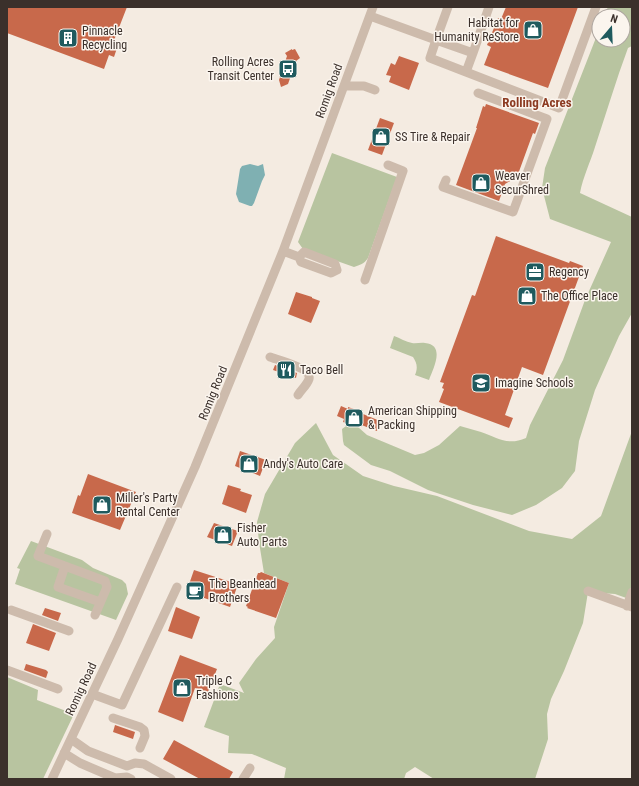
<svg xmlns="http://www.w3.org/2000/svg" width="639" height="786" viewBox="0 0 639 786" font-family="'Roboto Condensed',sans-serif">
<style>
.green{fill:#b8c4a0}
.water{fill:#7fb0b2}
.building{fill:#c8694b}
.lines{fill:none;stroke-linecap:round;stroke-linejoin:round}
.minor{stroke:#cdbbac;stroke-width:9}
.labels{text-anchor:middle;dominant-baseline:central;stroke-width:3;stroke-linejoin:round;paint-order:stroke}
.poi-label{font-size:12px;fill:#3b302b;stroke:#fbf5ee;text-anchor:start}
.street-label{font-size:12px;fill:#3b302b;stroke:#fbf5ee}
.neighbourhood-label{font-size:13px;font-weight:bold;fill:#8c3b22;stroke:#fbf5ee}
</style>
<rect width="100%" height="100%" fill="#f4ebe1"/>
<path class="green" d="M608,7H632V46L628,48C616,80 606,114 595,147C590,163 583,177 580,193L632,217V313L619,336L595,390L579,441L575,471L562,488L536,505L512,515L473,505L428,490L390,471L371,465L344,445L343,441L342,429L349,424L358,427L367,435L415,455L424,453L439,445L460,426C467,428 474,430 481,432C498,438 508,446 526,438L530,425L563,360L585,300L611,242L550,219L542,188L545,168L599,30V40H623V16H604Z
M332,153L397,177L368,258C364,264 360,265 354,267L303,249L298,242Z
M394,336C400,338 406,342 412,343C416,344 421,342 425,343C446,345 433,369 429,380L415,375C418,368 417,363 413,357L390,348Z
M316,423L333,455L363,476L394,486L437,496L529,531L572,539L601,516L632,431V600L615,594L588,592L583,623L564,671L551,699L547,714L548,739L535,779H434L415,767L406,773L404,779H284L286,768L252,754L228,753L229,736L204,727L220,684L244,693L239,683L256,659L275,638L274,627L289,583L264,573L259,542L257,522L265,494L295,443Z
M31,541L82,560L93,568L122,580L126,584L128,594L116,620L15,584L20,569L17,568Z
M7,677L38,690L37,700L74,714L43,779H7Z"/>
<path class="water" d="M250,164L258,166L263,164L265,175L262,181L254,203L252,206H250L239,202L236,194L240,169L242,166Z"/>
<path class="building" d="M7,7H127L113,43L118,45L114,57L109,55L104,69L7,33Z
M506,7H578L548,88L484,65L491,47L487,45L498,18L501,19Z
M292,49V50L295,49L300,58L296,61L288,84L281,87L279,80L287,56L285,53Z
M399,56L419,63L409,90L389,82L391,76L386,75L391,63L395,65Z
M486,104L539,123L535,134L533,133L517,177L505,184L499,201L456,185L477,128H476L483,106L485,107Z
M380,118L394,123L382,155L368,150Z
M496,236L569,263L570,261L583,266L543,375L522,367L505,415L513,418L509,428L439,402L444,389L442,388L444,383L440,382L472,295L475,296Z
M296,292L312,297V298L320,301L311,323L288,314Z
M275,365L297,373L296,378L273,370Z
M341,406L348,409V407L363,412V414L380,421L377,431L359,424L358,427L343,422L344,419L337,416Z
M240,451L266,460L260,476L235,466Z
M88,474L136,492L120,530L72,513L78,495L80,496Z
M228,485L241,489L240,491L252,495L246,513L222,504Z
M214,523L238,531L232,546L207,537Z
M194,570L231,582L230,585L237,587L230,607L187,592L188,590H187Z
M261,572L289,583L276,618L247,608L248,607L246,606L258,573H260Z
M176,607L200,617L192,639L168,631Z
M45,608L61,613L58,621L42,615Z
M33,624L56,633L49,651L26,643Z
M180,655L217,669L208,692L195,688L183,722L158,712Z
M26,664L46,670L48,672L46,678L24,670Z
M115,725L135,732L133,739L113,732Z
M174,740L233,772L229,779H200L163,759Z"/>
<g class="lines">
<path class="minor" d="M448,7L436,40L473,53L489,7
M370,16L436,40L430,58L466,72L473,53
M466,72L559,108L596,7
M344,86H364L375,90
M446,180L443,187L513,212L547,119L478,93
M283,251L299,257L301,262L331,273L337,270L335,264L304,252L299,257
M365,280L403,171L388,165
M270,357C278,360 312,368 309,379C307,385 301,390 298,395
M47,534L38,556L105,581L107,587L95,615
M65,566L58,587L100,602
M588,591L632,607
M627,606L632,592
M11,610L69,631
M7,670L58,689
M92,694L122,705L177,587
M113,718L140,727L144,730L145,736L140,748
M71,739L88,751L127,766L135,763L144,764L171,779
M64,753L80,763L115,778L127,777L131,779
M52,779L118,639L195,467L283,251L373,7
M243,779L250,768"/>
</g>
<defs>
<g id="shop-square" transform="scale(1)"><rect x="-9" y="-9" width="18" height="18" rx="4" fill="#1f5a5e" stroke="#fbf5ee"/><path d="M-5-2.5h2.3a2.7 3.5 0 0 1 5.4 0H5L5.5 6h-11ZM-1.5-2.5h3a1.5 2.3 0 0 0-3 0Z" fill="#fff"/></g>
<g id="building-square" transform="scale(1)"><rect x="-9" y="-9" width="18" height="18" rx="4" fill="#1f5a5e" stroke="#fbf5ee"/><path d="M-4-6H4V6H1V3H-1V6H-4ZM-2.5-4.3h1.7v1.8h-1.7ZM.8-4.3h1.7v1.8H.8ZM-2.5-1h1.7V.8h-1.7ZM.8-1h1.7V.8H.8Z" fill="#fff"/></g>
<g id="bus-square" transform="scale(1)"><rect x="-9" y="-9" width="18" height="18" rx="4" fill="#1f5a5e" stroke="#fbf5ee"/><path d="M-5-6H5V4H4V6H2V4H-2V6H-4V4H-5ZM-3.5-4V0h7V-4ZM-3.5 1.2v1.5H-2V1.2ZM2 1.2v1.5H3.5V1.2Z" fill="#fff"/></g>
<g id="office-square" transform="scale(1)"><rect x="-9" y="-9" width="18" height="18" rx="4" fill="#1f5a5e" stroke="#fbf5ee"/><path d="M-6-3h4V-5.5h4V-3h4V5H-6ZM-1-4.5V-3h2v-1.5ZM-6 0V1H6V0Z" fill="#fff"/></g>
<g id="restaurant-square" transform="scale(1)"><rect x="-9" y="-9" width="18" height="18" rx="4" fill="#1f5a5e" stroke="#fbf5ee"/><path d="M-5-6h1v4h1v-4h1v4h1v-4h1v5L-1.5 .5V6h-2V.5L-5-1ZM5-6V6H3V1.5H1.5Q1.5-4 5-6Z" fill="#fff"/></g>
<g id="school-square" transform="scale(1)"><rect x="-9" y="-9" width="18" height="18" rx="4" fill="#1f5a5e" stroke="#fbf5ee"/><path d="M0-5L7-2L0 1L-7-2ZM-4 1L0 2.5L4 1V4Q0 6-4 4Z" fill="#fff"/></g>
<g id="cafe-square" transform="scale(1)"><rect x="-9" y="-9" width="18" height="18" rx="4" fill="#1f5a5e" stroke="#fbf5ee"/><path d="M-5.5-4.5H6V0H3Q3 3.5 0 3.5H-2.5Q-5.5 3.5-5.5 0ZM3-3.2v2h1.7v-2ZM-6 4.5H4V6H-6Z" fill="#fff"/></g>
</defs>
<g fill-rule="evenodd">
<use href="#shop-square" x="533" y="30"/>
<use href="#building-square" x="68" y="38"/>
<use href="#bus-square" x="288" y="69"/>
<use href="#shop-square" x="381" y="137"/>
<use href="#shop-square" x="481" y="183"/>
<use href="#office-square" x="535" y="272"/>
<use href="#shop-square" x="527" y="296"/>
<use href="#restaurant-square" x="286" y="370"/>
<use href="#school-square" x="481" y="383"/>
<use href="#shop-square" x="354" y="418"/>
<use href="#shop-square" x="249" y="464"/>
<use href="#shop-square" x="102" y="505"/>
<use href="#shop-square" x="223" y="535"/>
<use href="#cafe-square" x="195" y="591"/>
<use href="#shop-square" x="182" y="688"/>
</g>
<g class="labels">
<g class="poi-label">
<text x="519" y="23" text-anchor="end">Habitat for<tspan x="519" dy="14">Humanity ReStore</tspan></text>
<text x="82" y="31">Pinnacle<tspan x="82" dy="14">Recycling</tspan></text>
<text x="274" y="62" text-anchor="end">Rolling Acres<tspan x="274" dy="14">Transit Center</tspan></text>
<text x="395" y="137">SS Tire &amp; Repair</text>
<text x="495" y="176">Weaver<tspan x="495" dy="14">SecurShred</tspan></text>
<text x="549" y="272">Regency</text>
<text x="541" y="296">The Office Place</text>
<text x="300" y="370">Taco Bell</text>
<text x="495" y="383">Imagine Schools</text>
<text x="368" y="411">American Shipping<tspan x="368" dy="14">&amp; Packing</tspan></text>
<text x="263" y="464">Andy's Auto Care</text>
<text x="116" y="498">Miller's Party<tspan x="116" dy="14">Rental Center</tspan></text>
<text x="237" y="528">Fisher<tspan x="237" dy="14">Auto Parts</tspan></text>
<text x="209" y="584">The Beanhead<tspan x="209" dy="14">Brothers</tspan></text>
<text x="196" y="681">Triple C<tspan x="196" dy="14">Fashions</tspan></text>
</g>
<g class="street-label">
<text transform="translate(329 91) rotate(-70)">Romig Road</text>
<text transform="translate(213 393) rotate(-68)">Romig Road</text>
<text transform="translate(81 689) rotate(-65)">Romig Road</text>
</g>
<g class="neighbourhood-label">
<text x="537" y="102">Rolling Acres</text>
</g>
</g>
<rect width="639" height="786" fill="none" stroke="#3b302b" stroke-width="16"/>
<g transform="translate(611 28) rotate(19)"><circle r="19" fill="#fbf5ee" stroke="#aea6a0"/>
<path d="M0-3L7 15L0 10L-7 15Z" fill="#1f5a5e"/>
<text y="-6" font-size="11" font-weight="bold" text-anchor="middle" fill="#3b302b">N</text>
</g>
</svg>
